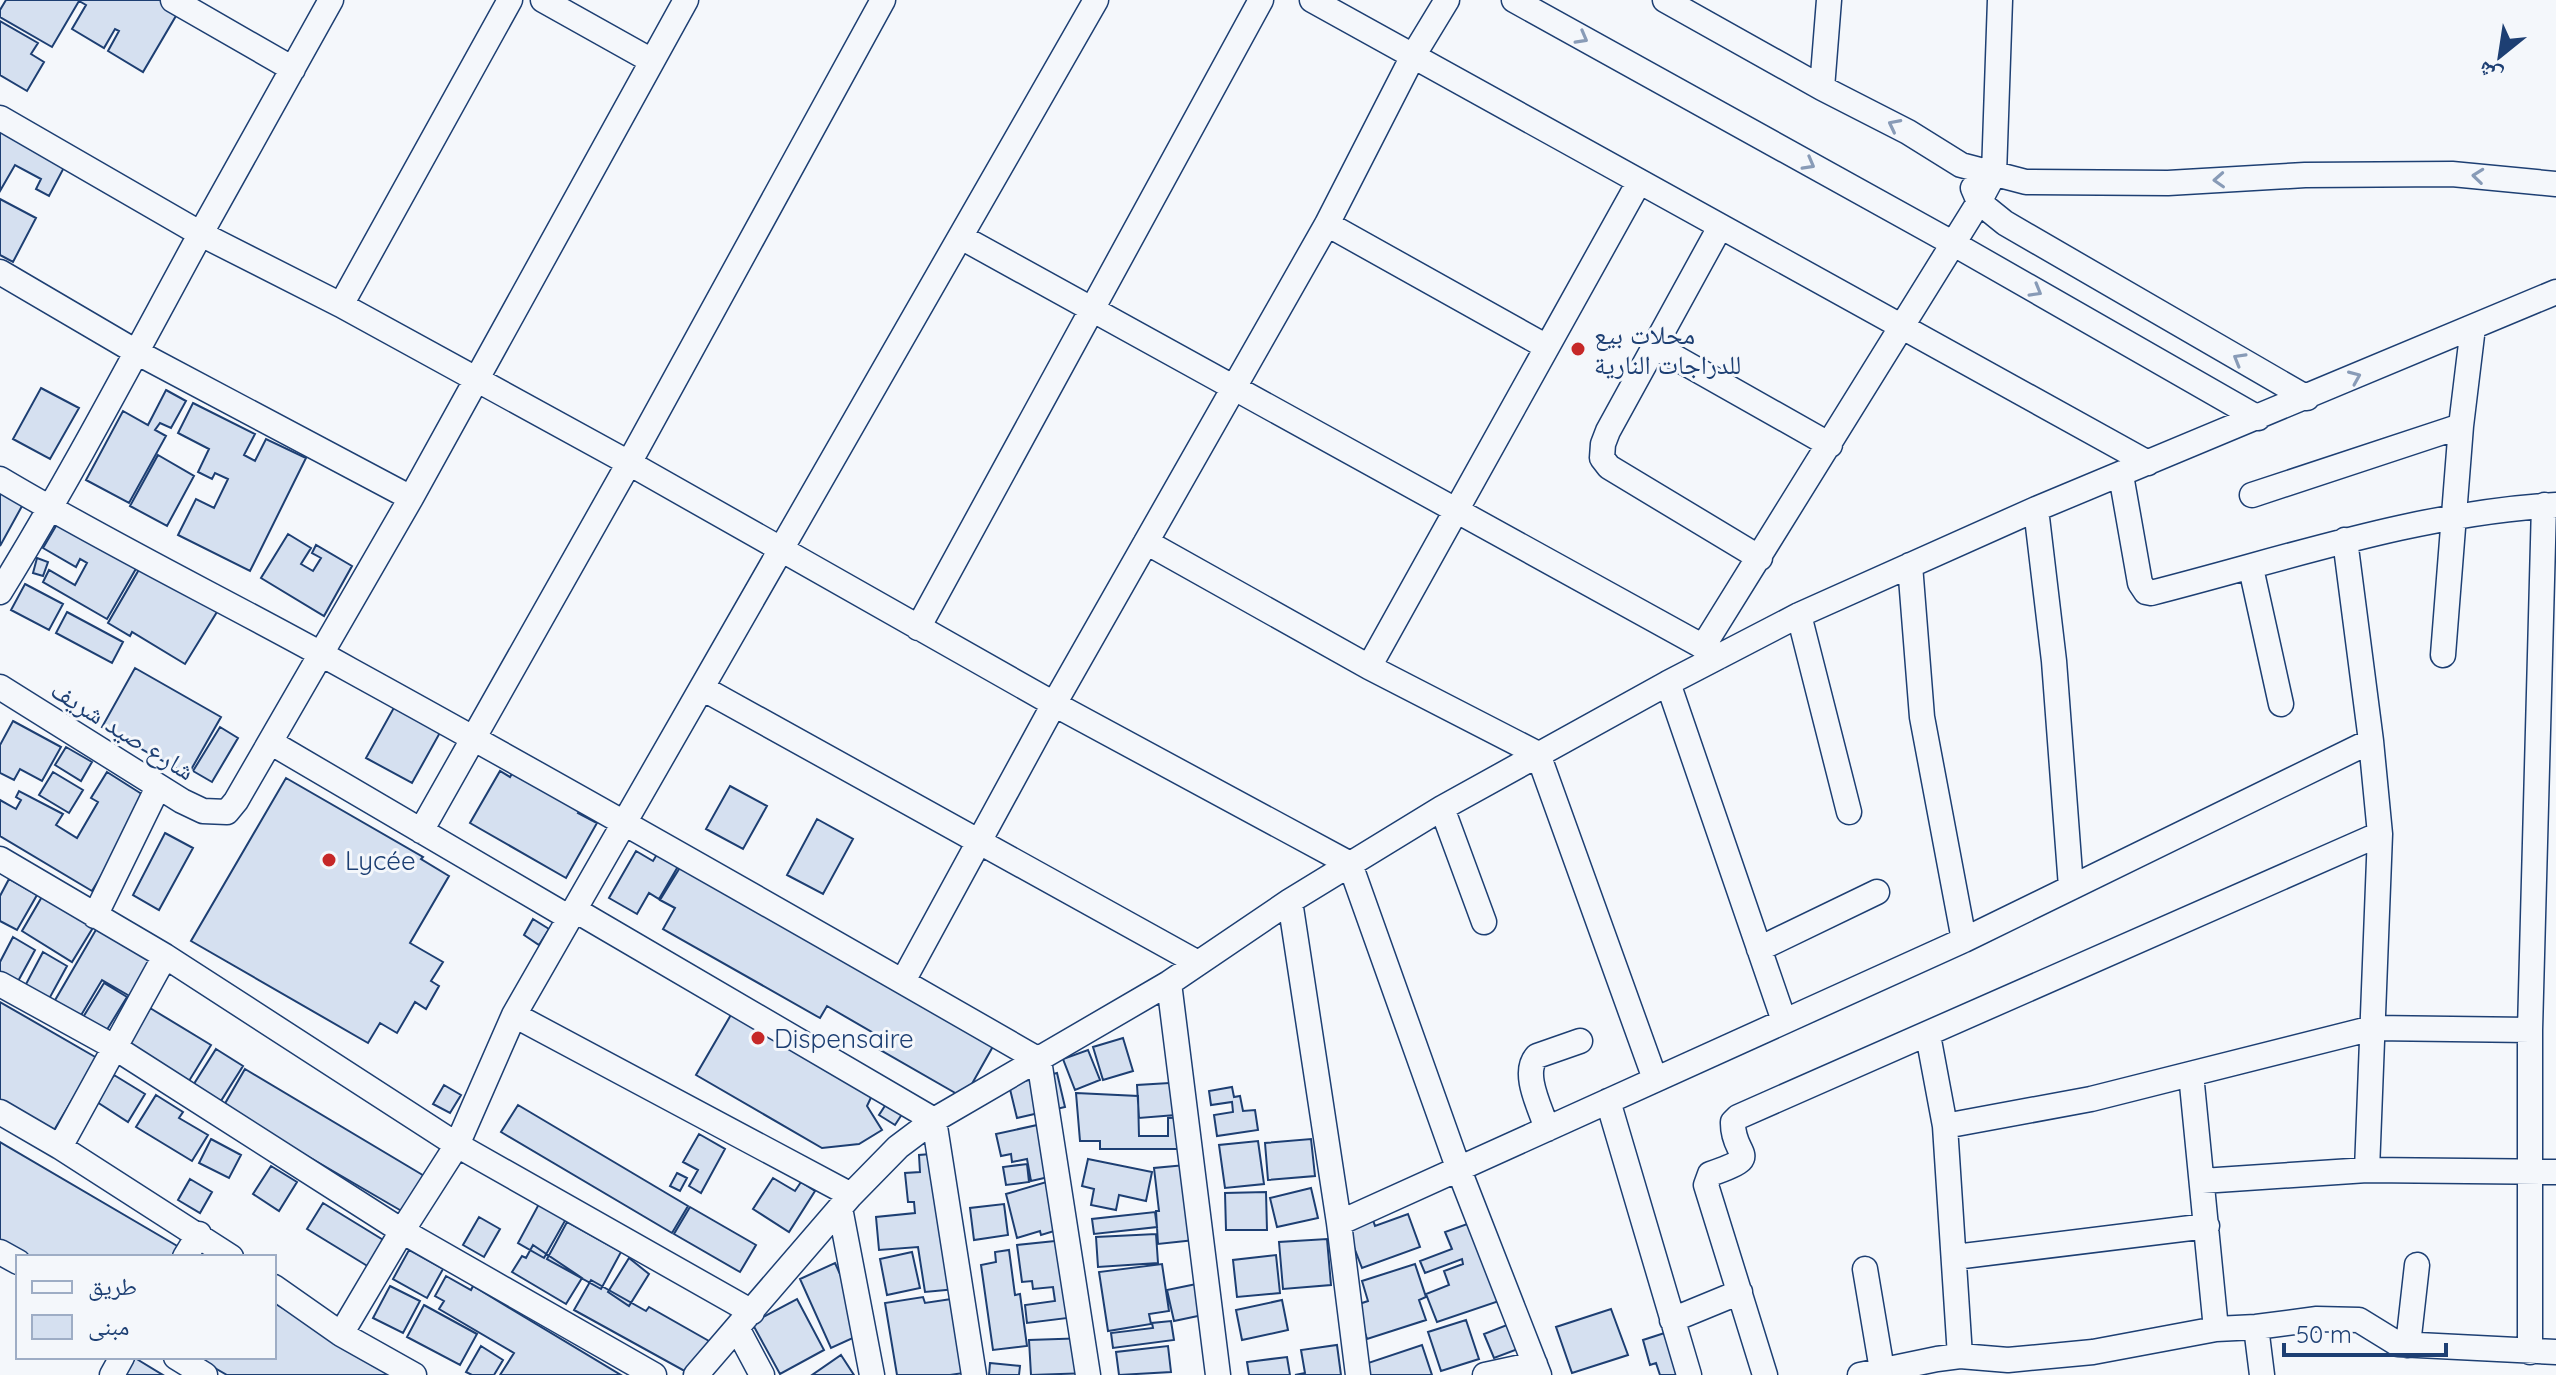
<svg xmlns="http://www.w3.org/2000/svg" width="2556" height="1375" viewBox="0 0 2556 1375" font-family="Quicksand,'Noto Naskh Arabic',sans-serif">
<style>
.building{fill:#d5e0f0;stroke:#1d3f73;stroke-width:2}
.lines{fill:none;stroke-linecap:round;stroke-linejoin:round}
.minor-casing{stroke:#1d3f73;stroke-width:27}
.minor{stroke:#f4f7fb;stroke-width:24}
.oneway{stroke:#889bb7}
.poi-dot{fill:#c62828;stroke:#f4f7fb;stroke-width:3}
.labels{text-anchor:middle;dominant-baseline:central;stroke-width:6;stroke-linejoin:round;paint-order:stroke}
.poi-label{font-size:26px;fill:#1d3f73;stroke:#f4f7fb;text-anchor:start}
.street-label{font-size:26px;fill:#1d3f73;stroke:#f4f7fb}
</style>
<rect width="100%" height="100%" fill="#f4f7fb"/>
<path class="building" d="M6,0H164L180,9L143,72L108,51L119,31L115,29L104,48L72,29L86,5L79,1L52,47L0,17V10Z
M0,21L38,43L31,54L44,62L27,91L0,75Z
M0,120L69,158L49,196L36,189L41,179L15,165L0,191Z
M0,199L36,218L13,262L0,255Z
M41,388L79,408L50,459L13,439Z
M166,390L186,401L171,428L160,423L155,430L166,436L129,503L86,480L123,411L148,425Z
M193,403L255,434L244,455L255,461L266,439L306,458L250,571L178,535L196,499L214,508L228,479L215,473L212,479L198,472L209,449L178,433Z
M158,455L194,476L167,526L130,506Z
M0,482L27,497L0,546Z
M63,514L141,560L107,619L43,582L49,570L75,585L87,563L80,559L76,567L43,548Z
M288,534L311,548L301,564L313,571L321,558L312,553L316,545L352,566L324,616L261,578Z
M37,558L48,562L43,576L33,573Z
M144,561L220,607L185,664L132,632L130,636L108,623Z
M25,584L63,604L49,630L11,610Z
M67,612L123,642L112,663L56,633Z
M135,668L221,717L188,775L102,727Z
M396,704L442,729L412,783L366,758Z
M13,721L61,747L42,781L20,769L14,780L0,773V745Z
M220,727L238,738L212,782L193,771Z
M66,747L92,762L81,781L55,765Z
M517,765L584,803L578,813L597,823L566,878L470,823L500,771L510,777Z
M53,772L83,790L69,813L39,795Z
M107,772L148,798L92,891L0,836V800L16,809L21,800L16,797L19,791L63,814L56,825L77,838L98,802L91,798Z
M286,778L423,857L421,859L449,876L410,943L443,962L431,981L439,986L426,1009L415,1002L397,1033L380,1023L368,1043L191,941Z
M730,786L767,806L743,849L706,829Z
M817,819L853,839L823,894L787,875Z
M165,833L193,848L159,910L133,895Z
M636,851L653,861L659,851L680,863L659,899L649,893L637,914L609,898Z
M684,861L996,1041L964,1098L877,1048L882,1038L827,1006L820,1018L663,929L675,908L660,900Z
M9,879L37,895L17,930L0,921V896Z
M43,895L94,926L72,962L22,931Z
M533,919L549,929L539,945L524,935Z
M97,928L154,961L133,998L102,980L80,1017L54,1002Z
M13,937L35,950L17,983L0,973V962Z
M43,952L67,966L49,999L25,986Z
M104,983L127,997L105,1033L82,1019Z
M739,1001L876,1087L867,1106L882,1130L859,1144L822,1148L696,1075Z
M0,1002L97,1058L53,1132L0,1102Z
M150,1008L211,1045L189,1081L129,1045Z
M1123,1038L1133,1071L1103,1080L1093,1047Z
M216,1049L243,1066L219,1104L192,1087Z
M1088,1050L1100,1080L1075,1090L1063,1059Z
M245,1069L426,1177L405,1213L223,1107Z
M1057,1073L1065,1107L1017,1118L1009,1085Z
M114,1075L145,1094L128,1122L97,1102Z
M1186,1082L1188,1114L1139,1118L1137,1085Z
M444,1085L461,1095L450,1113L433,1104Z
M1232,1087L1234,1097L1240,1096L1243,1111L1255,1110L1258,1130L1217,1136L1214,1115L1233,1112L1232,1102L1211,1105L1209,1091Z
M1076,1093L1138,1096L1139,1136H1168V1118L1195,1117V1149H1100V1141H1080Z
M156,1095L183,1112L179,1118L208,1135L192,1161L136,1127Z
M890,1098L906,1108L895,1125L879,1115Z
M518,1105L688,1206L672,1233L501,1132Z
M1051,1122L1062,1174L1031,1181L1027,1159L1012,1162L1011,1154L1001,1156L996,1134Z
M699,1134L725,1149L701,1193L689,1186L698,1170L683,1162Z
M211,1139L241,1155L229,1178L199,1163Z
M1311,1139L1315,1176L1268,1180L1265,1143Z
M1258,1141L1264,1184L1225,1188L1219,1145Z
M0,1142L179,1247L173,1257H24L0,1243Z
M943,1153L956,1289L925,1292L918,1247L879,1250L876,1217L915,1213L914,1202H908L905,1173L920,1172L919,1155Z
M1088,1159L1152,1172L1146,1201L1119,1195L1116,1210L1091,1205L1094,1189L1082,1186Z
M1027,1164L1029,1182L1006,1185L1003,1167Z
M1196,1164L1204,1239L1158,1244L1156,1211H1159L1154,1168Z
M271,1166L297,1182L279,1211L253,1194Z
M677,1173L687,1178L680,1191L670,1186Z
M773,1178L795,1191L801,1182L815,1191L789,1232L753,1209Z
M1060,1178L1074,1225L1041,1235L1040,1231L1017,1238L1006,1194Z
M190,1179L212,1192L200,1213L178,1200Z
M1311,1188L1318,1218L1277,1227L1270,1198Z
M1266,1192L1267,1230H1226L1225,1193Z
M323,1203L385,1241L369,1267L307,1229Z
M539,1204L566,1219L544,1258L518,1243Z
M1004,1204L1008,1235L974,1240L970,1208Z
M690,1207L756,1245L740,1272L674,1234Z
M1155,1212L1157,1227L1094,1234L1092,1219Z
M1408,1214L1420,1247L1362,1268L1347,1229L1373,1220L1375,1226Z
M479,1217L500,1229L484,1257L463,1245Z
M1481,1219L1511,1297L1437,1322L1426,1294L1449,1285L1444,1271L1463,1264L1462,1259L1425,1273L1420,1261L1452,1249L1445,1232Z
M567,1222L621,1252L601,1289L547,1259Z
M1156,1234L1158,1263L1098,1267L1096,1237Z
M1074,1239L1084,1316L1027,1323L1025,1305L1055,1301L1053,1287L1033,1289L1032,1281L1022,1282L1017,1245Z
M1327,1239L1331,1285L1283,1289L1279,1242Z
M533,1245L582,1278L566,1304L512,1272L522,1256L526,1258Z
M409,1250L443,1269L427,1298L393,1279Z
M1009,1250L1015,1295L1020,1294L1027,1346L993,1350L981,1265L996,1262L995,1252Z
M912,1252L920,1288L887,1295L880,1259Z
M1276,1255L1280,1293L1237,1297L1233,1260Z
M629,1258L649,1274L629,1306L608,1292Z
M835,1263L866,1332L831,1348L800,1279Z
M1162,1264L1169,1311L1149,1314L1151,1324L1108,1331L1099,1272Z
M1415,1264L1426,1297L1419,1300L1426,1320L1367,1339L1356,1305L1368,1301L1362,1281Z
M446,1276L471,1290L473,1286L621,1375H500L514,1353L439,1309L444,1301L435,1296Z
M591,1280L646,1311L649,1307L709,1341L690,1374L574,1310Z
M1211,1281L1217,1312L1174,1321L1167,1290Z
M390,1286L420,1301L403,1333L373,1318Z
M923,1297L925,1303L965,1297L977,1371L950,1375H897L885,1303Z
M797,1299L824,1350L780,1374L752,1323Z
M1282,1300L1288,1330L1242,1340L1236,1310Z
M274,1303L348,1346L395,1375H227L196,1357H274Z
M424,1305L477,1334L460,1365L407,1337Z
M1611,1309L1628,1355L1572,1373L1556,1327Z
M1466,1320L1479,1359L1441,1371L1428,1332Z
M1171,1321L1174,1340L1113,1348L1111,1333L1153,1328L1152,1323Z
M1517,1321L1526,1346L1494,1358L1484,1334Z
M1683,1327L1699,1375H1660L1656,1363L1650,1365L1643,1340Z
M1088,1338L1090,1373L1031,1375L1029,1340Z
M1337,1345L1341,1375H1295L1305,1373L1301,1350Z
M1422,1345L1432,1375H1369L1365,1364Z
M481,1346L503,1360L494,1375H472L466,1372Z
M1168,1346L1171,1372L1119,1375L1116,1352Z
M841,1355L854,1375H812Z
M1287,1357L1290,1375H1249L1247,1362Z
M135,1358L163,1375H125Z
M990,1363L1020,1366L1019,1375H989Z"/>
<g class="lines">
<g class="minor-casing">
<path id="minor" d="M173,0L293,69
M543,0L652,61
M1312,0L2148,463
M1514,0L1954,244L2258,418
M1665,0L1822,88L1908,132L1961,165L2026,182L2168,183L2305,175L2452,174L2556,184
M1822,88L1829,0
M0,118L201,234L341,305L629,463L1054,704L1350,864L1459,1170L1539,1375
M1973,188L1979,202L2005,223L2307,398
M1327,224L1547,347
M1720,227L1608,431L1603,444L1602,458L1609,467L1760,558
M961,237L1720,656
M0,272L138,353L411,498
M341,305L510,0
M1655,346L1830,445
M2121,475L2140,583L2146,592L2151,593C2285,559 2417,513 2556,505
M0,479C114,547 234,605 350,670C581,797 810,928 1039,1060L1088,1375
M2252,495L2461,426
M2036,509L2054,661L2071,887
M2345,540L2371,741L2380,834L2367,1170
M1146,542L1369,667L1538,754L1655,1079
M1910,565L1922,717L1964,940
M2251,568L2281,704
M0,592C72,475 135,354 201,233C244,155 288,78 331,0
M1799,615L1849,812
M918,628L1261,0
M1704,645L1979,202L1994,174L2000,0
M2443,655L2461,426L2473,327
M1369,667L1639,182
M1668,683L1784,1021
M0,687L182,801L203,811L227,812L236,801L411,498L686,0
M702,688L1198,963
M270,742L570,918
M1442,808L1484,922
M421,831L629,463L883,0
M0,859L165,956L457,1145L752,1312
M1290,901L1339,1223L1358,1375
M575,910L934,1120L974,1375
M95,916L158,787
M1759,949L1877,892
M903,981L1054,704L1327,224L1413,56L1447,0
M1169,983L1218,1375
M0,984L114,1047L402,1231L654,1375
M514,1015L851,1195
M1928,1035L1945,1126L1960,1356
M2191,1074L2216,1329
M1608,1101L1689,1375
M0,1112L60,1147L231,1257
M1945,1126L2091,1099L2373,1028L2530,1030
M1547,1129C1541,1109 1521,1073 1537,1056L1580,1041
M60,1147L165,956
M2202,1181L2367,1170L2556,1172
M840,1208L872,1375
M1339,1223L1964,940L2371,741
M0,1252L18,1262
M185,1257L199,1234
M1955,1257L2207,1226
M1865,1269L1882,1370
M274,1287L341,1334L414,1375
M1672,1320L1740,1292
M2256,1327L2262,1375
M737,1328L762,1375
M341,1334L402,1231L457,1145L514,1015L1096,0
M2408,1345L2417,1265
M2530,1352V1030L2544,505
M176,1357L205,1375
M112,1375L122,1357
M696,1375L851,1195L898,1147L934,1120L1169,983L1290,901L1442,808L1668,683L1799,615L2036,509L2556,292
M1485,1375L1535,1364
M1765,1375L1706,1185L1710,1174C1766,1155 1732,1158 1733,1122L1738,1117L2380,834
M1860,1375L1937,1359L1960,1356L2008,1360L2093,1352L2216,1329L2256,1327L2317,1319L2359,1320L2398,1344L2556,1352"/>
</g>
<use href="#minor" class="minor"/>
</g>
<defs><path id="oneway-chevron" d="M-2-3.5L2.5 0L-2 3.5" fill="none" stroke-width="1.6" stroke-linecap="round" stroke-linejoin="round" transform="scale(2)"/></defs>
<g class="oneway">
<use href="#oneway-chevron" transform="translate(1582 38) rotate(29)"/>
<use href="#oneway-chevron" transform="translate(1894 125) rotate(-153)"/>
<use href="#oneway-chevron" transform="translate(1809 164) rotate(29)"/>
<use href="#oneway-chevron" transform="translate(2478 176) rotate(-174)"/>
<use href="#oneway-chevron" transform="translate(2219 180) rotate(177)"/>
<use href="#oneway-chevron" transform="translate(2036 291) rotate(30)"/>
<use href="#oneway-chevron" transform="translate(2239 359) rotate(-150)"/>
<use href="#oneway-chevron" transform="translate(2355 377) rotate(-23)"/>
</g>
<g class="poi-dot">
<circle cx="1578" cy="349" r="8"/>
<circle cx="329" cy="860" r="8"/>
<circle cx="758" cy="1038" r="8"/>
</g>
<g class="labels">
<g class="poi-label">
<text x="1594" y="334">محلات بيع<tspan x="1594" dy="30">للدراجات النارية</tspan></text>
<text x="345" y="860">Lycée</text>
<text x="774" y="1038">Dispensaire</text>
</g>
<g class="street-label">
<text transform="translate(123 730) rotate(32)">شارع صيد شريف</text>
</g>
</g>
<rect x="16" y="1255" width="260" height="104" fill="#f4f7fb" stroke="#9eadc5" stroke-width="2"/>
<rect x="32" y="1281" width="40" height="12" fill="#f4f7fb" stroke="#9eadc5" stroke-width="2"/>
<text x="88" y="1295" font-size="24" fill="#1d3f73">طريق</text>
<rect x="32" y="1315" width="40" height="24" fill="#d5e0f0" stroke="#9eadc5" stroke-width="2"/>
<text x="88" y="1335" font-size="24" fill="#1d3f73">مبنى</text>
<g transform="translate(2500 56) rotate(210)" stroke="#f4f7fb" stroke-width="6" paint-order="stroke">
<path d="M0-6L14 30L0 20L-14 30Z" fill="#1d3f73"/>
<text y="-12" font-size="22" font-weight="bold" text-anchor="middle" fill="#1d3f73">ش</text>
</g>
<path d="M2284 1343v12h162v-12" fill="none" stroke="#1d3f73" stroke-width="4"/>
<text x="2296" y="1343" font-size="24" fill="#1d3f73" stroke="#f4f7fb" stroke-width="6" paint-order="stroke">50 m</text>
</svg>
